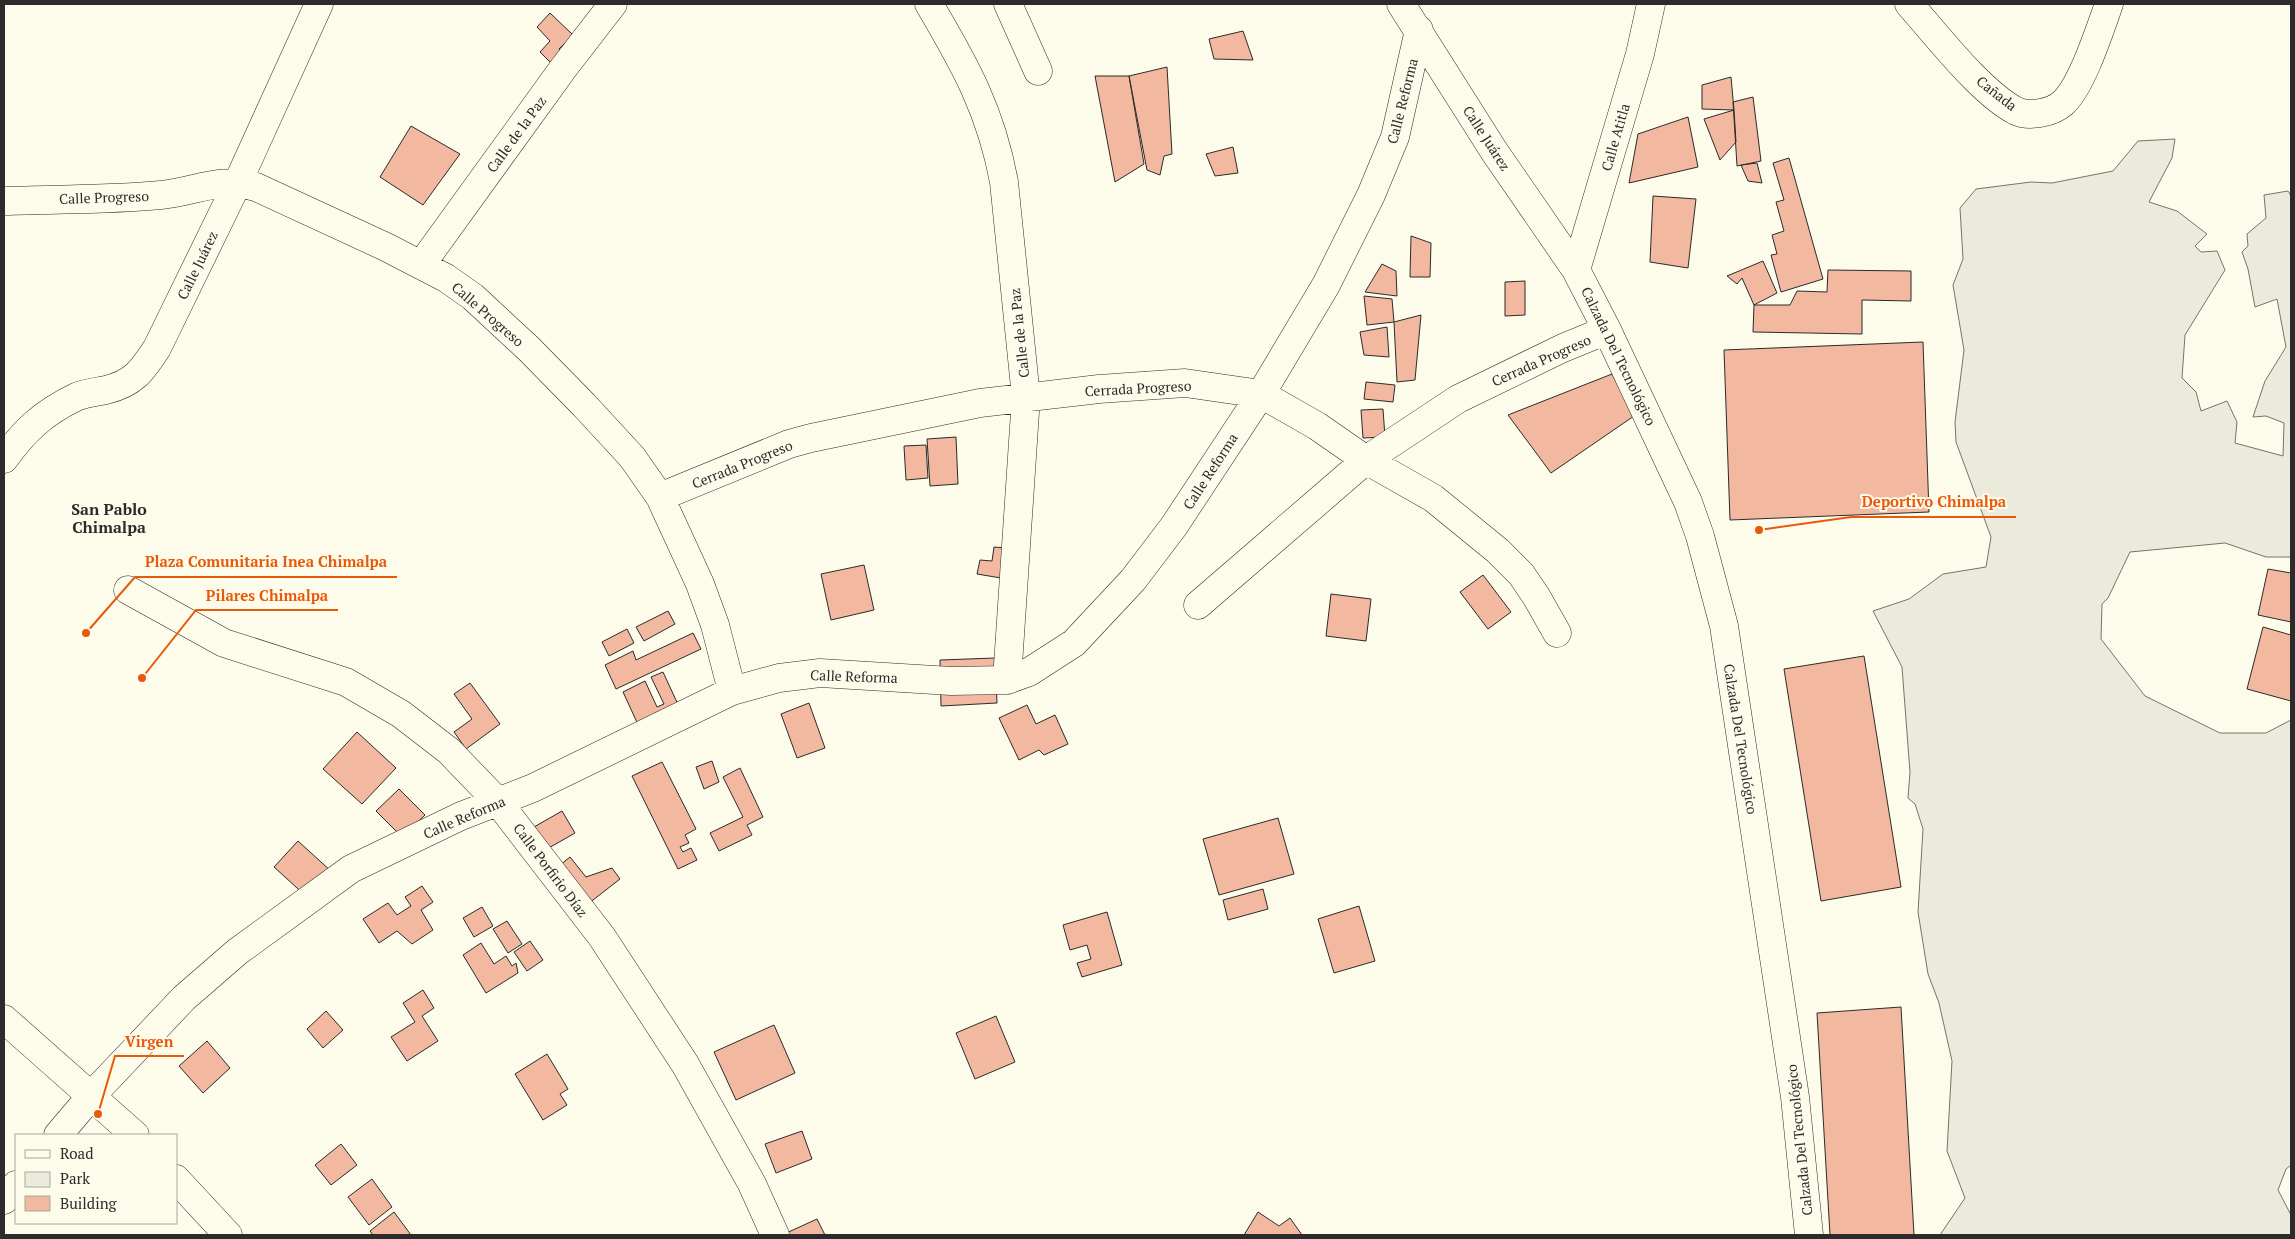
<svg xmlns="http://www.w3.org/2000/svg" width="2295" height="1239" viewBox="0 0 2295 1239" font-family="'PT Serif',serif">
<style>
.green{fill:#ecebdb;stroke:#74746e}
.building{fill:#f2b8a0;stroke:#2b2b2b}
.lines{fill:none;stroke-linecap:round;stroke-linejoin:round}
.street-casing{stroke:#2b2b2b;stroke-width:29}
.secondary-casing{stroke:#2b2b2b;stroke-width:29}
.street{stroke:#fdfbea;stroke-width:28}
.secondary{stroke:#fdfbea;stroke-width:28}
.labels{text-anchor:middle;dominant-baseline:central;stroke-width:4;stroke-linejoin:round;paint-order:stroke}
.street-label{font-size:14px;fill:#2b2b2b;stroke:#fdfbea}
.quarter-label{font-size:16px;font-weight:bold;fill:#2b2b2b;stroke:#fdfbea}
.leader{fill:none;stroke:#e8590c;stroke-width:2}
.callout-dot{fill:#e8590c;stroke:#fdfbea;stroke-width:2}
.callout-label{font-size:15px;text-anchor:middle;font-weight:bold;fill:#e8590c;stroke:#fdfbea;stroke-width:4;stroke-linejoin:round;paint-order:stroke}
</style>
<rect width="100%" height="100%" fill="#fdfbea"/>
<path class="green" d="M2175,139L2172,158L2149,202L2177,211L2207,234L2195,246L2201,252L2217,251L2225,270L2185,335L2182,378L2196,392L2201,411L2227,401L2237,422L2235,443L2283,456L2284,423L2266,416L2253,417L2265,381L2286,347L2277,299L2255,307L2248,269L2242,252L2248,246L2247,234L2266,218L2264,195L2288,191L2291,196V557H2266L2225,543L2130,552L2108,598L2102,604L2101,639L2145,696L2220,733H2266L2291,720V1165L2286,1169L2278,1190L2291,1215V1235H1940L1965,1198L1947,1151L1952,1061L1939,1003L1928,974L1918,912L1923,829L1915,804L1908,798L1910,772L1902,667L1873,611L1909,599L1943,574L1986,567L1991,537L1956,442L1955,422L1964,350L1953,285L1963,259L1960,208L1976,189L2031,182L2052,183L2113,171L2138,141Z"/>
<path class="building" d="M550,13L573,35L559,49L569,60L558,70L540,52L550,41L537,27Z
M1243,31L1253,60L1214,59L1209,39Z
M1167,67L1172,154L1164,156L1160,175L1147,170L1129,76Z
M1095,76H1129L1144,164L1115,182Z
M1731,77L1734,110L1702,109V85Z
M1753,97L1761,161L1737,166L1733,102Z
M1734,110L1736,142L1720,160L1704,119Z
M1688,117L1698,167L1629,183L1638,134Z
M411,126L460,154L423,205L380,177Z
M1233,147L1238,173L1215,176L1206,154Z
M1789,158L1823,279L1781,292L1771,255L1777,254L1772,235L1784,231L1776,202L1784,200L1773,163Z
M1757,163L1762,183L1748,181L1741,165Z
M1653,196L1696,199L1688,268L1650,262Z
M1411,236L1431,243L1430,277H1410Z
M1763,261L1777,293L1754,305L1742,278L1737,284L1727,276Z
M1382,264L1396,271L1397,296L1365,292Z
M1828,270L1911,271V301L1862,300V334L1753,332L1754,305H1790L1797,291L1827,292Z
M1525,281V315L1505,316V282Z
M1364,296L1392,299L1394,322L1367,325Z
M1421,315L1415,380L1397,382L1394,322Z
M1387,327L1389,357L1364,355L1360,332Z
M1923,342L1929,512L1730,520L1724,350Z
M1612,374L1634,416L1551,473L1508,415Z
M1366,382L1395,385L1393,402L1364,399Z
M1383,409L1385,437L1363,438L1361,410Z
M956,437L958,484L930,486L927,439Z
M926,445L928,478L906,480L904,446Z
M994,547L1006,548L1001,578L977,574L980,560L992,561Z
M864,565L874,610L831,620L821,574Z
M2268,569L2291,573V622L2258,615Z
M1483,575L1511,612L1488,629L1460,592Z
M1331,594L1371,599L1366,641L1326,636Z
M668,611L675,624L644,641L636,627Z
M2263,627L2291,635V701L2247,689Z
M627,629L634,643L609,656L602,642Z
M693,633L701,649L616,689L605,665L633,651L636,660Z
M1864,656L1901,887L1821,901L1784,669Z
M995,658L997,703L941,706L940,660Z
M663,672L681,711L641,731L623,692L645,681L657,707L664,704L651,677Z
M470,683L500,724L466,749L454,732L472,719L454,694Z
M809,703L825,748L797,758L781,714Z
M1027,705L1036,724L1055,715L1068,744L1044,755L1039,750L1019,760L999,718Z
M357,732L396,768L362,804L323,769Z
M712,761L719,782L704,789L696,767Z
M662,762L696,829L685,835L689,843L680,847L683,852L691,848L697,860L678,869L632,776Z
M740,768L763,817L747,825L752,835L719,851L710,833L743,817L723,777Z
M399,789L425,815L402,837L376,811Z
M562,811L575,833L540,853L527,831Z
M1278,818L1294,874L1219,895L1203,839Z
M298,841L332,872L308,898L274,867Z
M570,857L586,877L612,868L620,879L575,914L545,877Z
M422,886L433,902L421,910L433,930L412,944L397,931L379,943L363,919L388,903L397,915L411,906L405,897Z
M1263,889L1268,909L1228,920L1223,900Z
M1359,906L1375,961L1334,973L1318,919Z
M482,907L493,926L474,937L463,918Z
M1107,912L1122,965L1082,977L1077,963L1091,959L1087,945L1070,950L1063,925Z
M507,921L522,944L508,953L493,929Z
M530,941L543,960L527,971L514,952Z
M481,943L494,964L506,956L512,966L516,963L518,973L486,993L463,955Z
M423,990L434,1008L422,1016L438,1041L407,1061L391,1037L415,1022L403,1003Z
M1901,1007L1914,1235H1830L1817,1013Z
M326,1011L343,1030L323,1048L307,1029Z
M996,1016L1015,1062L975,1079L956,1033Z
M774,1025L795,1073L736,1100L714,1052Z
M207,1041L230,1068L203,1093L179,1066Z
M547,1054L568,1089L560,1094L567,1105L543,1120L515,1074Z
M802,1131L812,1159L776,1173L765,1144Z
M341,1144L357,1165L331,1185L315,1165Z
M372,1179L392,1207L369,1225L348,1197Z
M394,1212L411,1235H373L370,1231Z
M1258,1212L1279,1226L1290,1218L1302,1235H1244Z
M817,1219L825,1235H782Z"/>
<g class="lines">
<g class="street-casing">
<path id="street" d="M929,4C965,65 991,111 1004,182L1026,397L1007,680
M1008,4L1038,71
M1401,4L1494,151L1576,270L1607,330L1688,502L1700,536L1724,626L1795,1097L1809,1235
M1909,4C1937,35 1980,92 2016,111C2029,117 2052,113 2063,103C2082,86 2100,29 2109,4
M4,201C56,199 109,200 161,195C196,192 219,176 256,187L386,247L446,278L473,297L529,349L584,405L632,457L660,497L700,584L715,625L732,691
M421,265L562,70L613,4
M1576,270L1640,54L1651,4
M4,459C25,430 43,413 76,397C85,393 96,392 106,390C134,383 142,371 157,348L238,182L319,4
M660,497L789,444L811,438L980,403L1099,389L1185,383L1261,394L1317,426L1366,460L1458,399L1563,348L1607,330
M128,590L224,643L346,682L401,714L449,751L498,802L602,937L685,1064L752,1184L775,1235
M1198,605L1366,460L1433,498L1498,551L1521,574L1536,596L1557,633
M58,1135L92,1095L184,998L237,952L351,869L461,816L533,788L732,691L779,678L820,673L951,681L1007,680L1029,672L1074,643L1133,580L1174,526L1261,394L1326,285L1371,195L1395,137L1419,30
M4,1200L16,1185"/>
</g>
<g class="secondary-casing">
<path id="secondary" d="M4,1019L135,1135
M176,1179L228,1235"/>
</g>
<use href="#street" class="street"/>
<use href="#secondary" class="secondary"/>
</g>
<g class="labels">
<g class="street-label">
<text transform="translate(1997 93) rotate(38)">Cañada</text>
<text transform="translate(1402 101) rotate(-76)">Calle Reforma</text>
<text transform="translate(516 134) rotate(-54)">Calle de la Paz</text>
<text transform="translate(1615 137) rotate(-74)">Calle Atitla</text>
<text transform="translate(1487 138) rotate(57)">Calle Juárez</text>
<text transform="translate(104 197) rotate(-2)">Calle Progreso</text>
<text transform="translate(197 265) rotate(-64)">Calle Juárez</text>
<text transform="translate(488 314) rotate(41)">Calle Progreso</text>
<text transform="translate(1019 333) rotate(-96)">Calle de la Paz</text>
<text transform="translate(1619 356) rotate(64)">Calzada Del Tecnológico</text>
<text transform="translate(1541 360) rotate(-24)">Cerrada Progreso</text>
<text transform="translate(1138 388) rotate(-3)">Cerrada Progreso</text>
<text transform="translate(742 464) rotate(-22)">Cerrada Progreso</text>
<text transform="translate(1210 471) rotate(-57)">Calle Reforma</text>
<text transform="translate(854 676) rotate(2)">Calle Reforma</text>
<text transform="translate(1741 739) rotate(81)">Calzada Del Tecnológico</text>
<text transform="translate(464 817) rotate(-23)">Calle Reforma</text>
<text transform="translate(551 870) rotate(53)">Calle Porfirio Díaz</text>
<text transform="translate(1799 1140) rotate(-96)">Calzada Del Tecnológico</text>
</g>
<g class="quarter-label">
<text x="109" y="509">San Pablo<tspan x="109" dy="18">Chimalpa</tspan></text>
</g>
</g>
<path class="leader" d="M1759 530L1851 517H2016M86 633L135 577H397M142 678L196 610H338M98 1114L115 1056H184"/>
<g class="callout-dot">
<circle cx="1759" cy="530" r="5"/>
<circle cx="86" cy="633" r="5"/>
<circle cx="142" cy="678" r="5"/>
<circle cx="98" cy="1114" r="5"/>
</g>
<g class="callout-label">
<text x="1934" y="507">Deportivo Chimalpa</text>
<text x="266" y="567">Plaza Comunitaria Inea Chimalpa</text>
<text x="267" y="601">Pilares Chimalpa</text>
<text x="149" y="1047">Virgen</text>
</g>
<rect width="2295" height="1239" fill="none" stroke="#2b2b2b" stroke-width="10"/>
<rect x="15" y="1134" width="162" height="90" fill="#fdfbea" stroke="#a9a89e"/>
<rect x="25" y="1150" width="25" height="8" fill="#fdfbea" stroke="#a9a89e"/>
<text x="60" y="1159" font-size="15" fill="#2b2b2b">Road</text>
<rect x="25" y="1172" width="25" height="15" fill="#ecebdb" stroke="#a9a89e"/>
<text x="60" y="1184" font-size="15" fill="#2b2b2b">Park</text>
<rect x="25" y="1196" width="25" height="15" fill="#f2b8a0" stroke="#a9a89e"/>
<text x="60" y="1209" font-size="15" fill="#2b2b2b">Building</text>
</svg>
